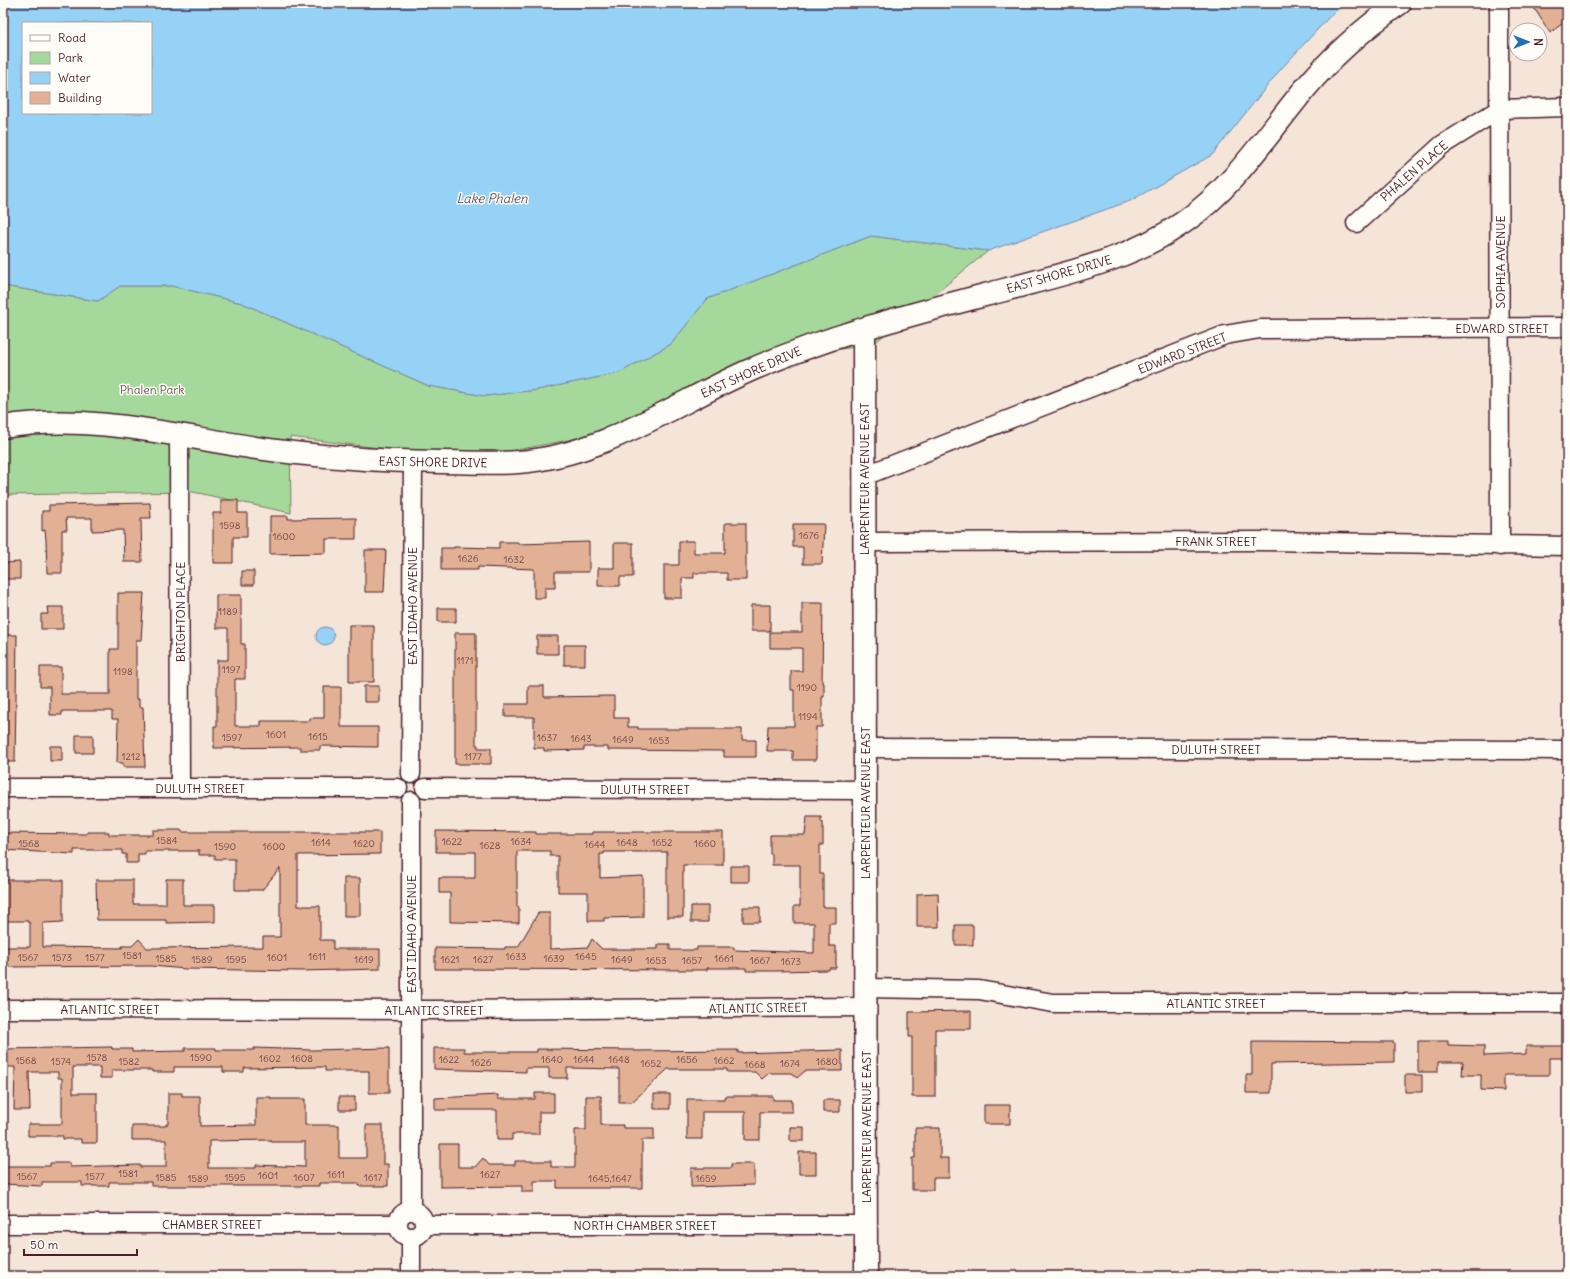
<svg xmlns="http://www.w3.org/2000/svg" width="1570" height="1279" viewBox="0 0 1570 1279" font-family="Delius,sans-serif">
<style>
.green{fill:#a5d99b;stroke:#787c63}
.water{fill:#96d2f6;stroke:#788aa5;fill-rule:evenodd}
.building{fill:#e2b094;stroke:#4a1f2b;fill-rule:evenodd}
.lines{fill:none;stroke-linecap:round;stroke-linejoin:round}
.street-casing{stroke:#4a1f2b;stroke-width:21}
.secondary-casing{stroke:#4a1f2b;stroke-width:25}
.street{stroke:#fdfcf7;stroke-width:18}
.secondary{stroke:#fdfcf7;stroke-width:22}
.labels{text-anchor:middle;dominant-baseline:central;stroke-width:3;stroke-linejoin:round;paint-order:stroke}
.number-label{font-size:10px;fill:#704345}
.street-label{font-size:12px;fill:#4a1f2b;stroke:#fdfcf7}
.park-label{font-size:12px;fill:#65574d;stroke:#fdfcf7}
.water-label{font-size:13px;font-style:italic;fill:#615568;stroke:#fdfcf7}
</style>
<rect width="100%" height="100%" fill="#f5e5d9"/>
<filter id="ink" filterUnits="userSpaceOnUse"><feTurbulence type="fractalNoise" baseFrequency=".025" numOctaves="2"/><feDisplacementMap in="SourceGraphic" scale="8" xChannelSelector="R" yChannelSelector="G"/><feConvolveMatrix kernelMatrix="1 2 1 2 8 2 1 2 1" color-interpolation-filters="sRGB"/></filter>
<g filter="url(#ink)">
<path class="green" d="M871,236L988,251L872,345L747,361L604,433L470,459L290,437L291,513L193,492L3,495V286L98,301L120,286H172L242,303L429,386L485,396L537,390L619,373L671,344L707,299Z"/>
<path class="water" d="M3,3H1346L1331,15L1280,70L1212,155L1130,201L988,251L871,236L707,299L671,344L619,373L537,390L485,396L429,386L242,303L172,286H120L98,301L3,286ZM23,23H151V113H23Z
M316 636a9 9 0 1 1 18 0a9 9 0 1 1-18 0Z"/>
<path class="building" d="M1531,3H1567V20L1550,33Z
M221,500H238V513H247V537H233V563H213V513H221Z
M150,503L151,518H141L142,562H124L123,530L92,531V518H66L67,530H62V573H47L46,540L45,530L42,531V511H49V505Z
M270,516H288V519L356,518V539H326V553L270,554Z
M725,523H746V580H727V573H694V578H682V598H664V565H679V541H694V553H725Z
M793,524H824L822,564H803V547H793Z
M499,542H518V544L589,542V572H555V588H545V598H534V569L478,567V570H441V548H454V547L499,548Z
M614,543H633V577H620V586H598V568H614Z
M365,550H386L384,592H365Z
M20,562V579H6L5,563Z
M242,571H254V585H242Z
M118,593H144L141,640H136V699H139V707H143L145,767H123V763H117L118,719H112V711H62V715H50V687H40V667H61V694H110V649H118Z
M216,595H241V644H245V679H235V726H261V721H310V718H324V687H341V727H378V747L320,746V750H300V747L214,748V726H217V660H228V628H216Z
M802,603H823L822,683H824V697H822V727H816V760H793V751H767L768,726H794V690H791V671H802V648H770V632H802Z
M751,605H770V631H751Z
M47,607H63V629H41V614H48Z
M438,608H456V622H438Z
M349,625H374V682H349Z
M455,633H476V745H478V748H491V764H455Z
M3,635H17L15,762H3Z
M537,636H558V654H537Z
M564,645H585V665H564Z
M364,686H379V702H364Z
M528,686H544V697L614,696V718H628V727H638V729H742V740H756V757H724V751L608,750V747H584V750L544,751V748H534V717H505V704H528Z
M76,735H93V753H76Z
M50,746H62V761H50Z
M807,817H821V822H823V845H820V874H823V907H836V923H829V946H836V968H829V970L774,971H746V968H707V970L435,969V948L505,949V947H518L538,913H550V949L588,947L592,939L602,949H658V944H670V950H697V947H734V950L814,953V923H794V906H800V865H772V854H770V835H805Z
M153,830H182V832H380V854L298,855V906H320V940H333V949H380V969L302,971L186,969L151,966L3,967V947H30V923H28V921H3V880H63V922L43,923V947L122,948V946H132L139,939L147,948L263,947V937H280V868L262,890H235V859H215V855H199V851H145V854H138V863H126V854H122V850H74V854L3,850V833L87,834V832H109V835H153Z
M436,831L536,832V834H592V832H723V865H683V917H667V852H604V854H600V878L643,876V917L604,918V921H588V892H558V856H550V851H517V907H519V923L450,922V893H439V878H475V852H436Z
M731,866H749V882H731Z
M344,878H360V916H344Z
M166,879H183V905H215V922L166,923V920H97L96,880H133V904H166Z
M938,893L939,927H917V894Z
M691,906H708V922H691Z
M743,907H760V922H743Z
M955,925H973V945H955Z
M971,1011V1029H935V1097H912V1037H909V1012Z
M1252,1041L1394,1042V1062L1271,1064V1093H1246V1075H1252Z
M1418,1041H1448V1045L1484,1046V1056L1526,1054V1046H1567V1058H1549V1075H1504V1091L1481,1090V1075H1462L1463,1062H1438V1072H1418Z
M112,1047V1049H132V1052L185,1051V1048H216V1050H254V1048L313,1050L389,1048V1093H369V1071H325V1067L244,1068V1072H223V1067H174V1072H152V1070H112V1078H100V1067H73V1093H97V1143H81V1139H63V1136H28V1124H62V1078H58V1072H29L30,1110H14L15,1067H3V1049Z
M434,1048H464V1052H537V1049L634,1050V1051L738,1050V1053L842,1050V1071H805L797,1078L791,1073H769L762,1079L755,1072H727V1069H668L632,1102H619V1069L567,1068V1078H549V1068H526V1072L434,1069Z
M1405,1075H1422V1092H1405Z
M168,1093H182V1096H200V1126L256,1125V1097H271V1099H305V1125H339V1158H366V1125H383V1164H388V1186H359V1183H319V1186H151V1182H109V1186H82V1182H42V1186L3,1184V1166H50V1163H70V1167L140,1165V1167H166V1140H132V1126H166V1124H168ZM271,1140V1142H305V1167L256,1165V1168H209V1141Z
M535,1093H554V1112H539V1134H512V1140H497V1110H435V1098L498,1095V1099H535Z
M654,1094H670V1109H654Z
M586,1096H601V1125H623V1128H654V1140H642V1188H557V1181H534V1192H522V1186L440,1187V1144H458V1167H475L483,1158L489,1165H515V1161H551V1167H575V1130H586Z
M727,1096H773V1100H792V1112H760V1140H745V1112H702V1139H687V1099H724V1097Z
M339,1097H355V1110H339Z
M823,1100H840V1112H823Z
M984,1105H1010V1124H984Z
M790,1127H804V1141H790Z
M915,1128H940V1158H949V1178H933V1190H912V1158H915Z
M799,1152H816V1174H799Z
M731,1164H754V1185L691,1187V1168H731Z"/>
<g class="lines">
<g class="street-casing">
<path id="street" d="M1499,3L1500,546
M1356,223L1442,145L1500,109L1567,107
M179,435L180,788
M864,476L1225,335L1260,329L1567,327
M864,542L1259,541L1567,546
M865,748L1567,750
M411,774L413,461
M3,788H398
M425,788L865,790
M865,988L979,990L1053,1003H1567
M3,1009L430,1010L865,1007
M398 1224a13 13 0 1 1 26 0a13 13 0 1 1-26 0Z
M411,1211V801
M3,1224H398
M424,1225H866
M411,1238V1276"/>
</g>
<g class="secondary-casing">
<path id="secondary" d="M864,329L866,1276
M3,427C89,413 172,435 256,448C318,457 378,461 441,462C466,462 492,464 518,462C602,456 672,405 746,372C829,335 917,313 1004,290C1067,273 1130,260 1184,222C1232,189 1266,136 1303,91C1331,57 1364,28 1400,3"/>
</g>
<use href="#street" class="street"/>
<use href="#secondary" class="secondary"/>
</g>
</g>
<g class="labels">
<g class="number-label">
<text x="230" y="525">1598</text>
<text x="809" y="535">1676</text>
<text x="284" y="536">1600</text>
<text x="468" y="558">1626</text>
<text x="514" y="559">1632</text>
<text x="228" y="611">1189</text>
<text x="465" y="660">1171</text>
<text x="231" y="669">1197</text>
<text x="123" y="671">1198</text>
<text x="807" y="687">1190</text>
<text x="808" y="716">1194</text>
<text x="276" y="734">1601</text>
<text x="318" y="736">1615</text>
<text x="232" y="737">1597</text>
<text x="547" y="737">1637</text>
<text x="581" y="738">1643</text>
<text x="623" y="739">1649</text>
<text x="659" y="740">1653</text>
<text x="131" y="756">1212</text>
<text x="473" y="756">1177</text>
<text x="167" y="840">1584</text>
<text x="452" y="841">1622</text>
<text x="521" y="841">1634</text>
<text x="321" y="842">1614</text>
<text x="627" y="842">1648</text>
<text x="662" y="842">1652</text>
<text x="29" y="843">1568</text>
<text x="364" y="843">1620</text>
<text x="705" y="843">1660</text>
<text x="595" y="844">1644</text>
<text x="490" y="845">1628</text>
<text x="225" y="846">1590</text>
<text x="274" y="846">1600</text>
<text x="132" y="955">1581</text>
<text x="317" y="956">1611</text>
<text x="516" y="956">1633</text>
<text x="586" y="956">1645</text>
<text x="28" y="957">1567</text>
<text x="62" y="957">1573</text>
<text x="95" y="957">1577</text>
<text x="277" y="957">1601</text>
<text x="166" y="958">1585</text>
<text x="554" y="958">1639</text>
<text x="724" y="958">1661</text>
<text x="202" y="959">1589</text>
<text x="236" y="959">1595</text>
<text x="364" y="959">1619</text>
<text x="450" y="959">1621</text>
<text x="483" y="959">1627</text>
<text x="622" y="959">1649</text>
<text x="656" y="960">1653</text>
<text x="692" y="960">1657</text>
<text x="760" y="960">1667</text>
<text x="791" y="961">1673</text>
<text x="97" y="1057">1578</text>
<text x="201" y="1057">1590</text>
<text x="270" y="1058">1602</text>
<text x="302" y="1058">1608</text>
<text x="449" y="1059">1622</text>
<text x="552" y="1059">1640</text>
<text x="584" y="1059">1644</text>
<text x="619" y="1059">1648</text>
<text x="687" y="1059">1656</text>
<text x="26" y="1060">1568</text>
<text x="724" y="1060">1662</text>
<text x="61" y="1061">1574</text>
<text x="129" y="1061">1582</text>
<text x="827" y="1061">1680</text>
<text x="481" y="1062">1626</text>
<text x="651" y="1063">1652</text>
<text x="790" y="1063">1674</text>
<text x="755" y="1064">1668</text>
<text x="128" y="1173">1581</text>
<text x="336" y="1174">1611</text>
<text x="490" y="1174">1627</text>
<text x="268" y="1175">1601</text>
<text x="27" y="1176">1567</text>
<text x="95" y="1176">1577</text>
<text x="166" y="1177">1585</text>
<text x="235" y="1177">1595</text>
<text x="304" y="1177">1607</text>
<text x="373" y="1177">1617</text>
<text x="198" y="1178">1589</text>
<text x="610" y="1178">1645,1647</text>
<text x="706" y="1178">1659</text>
</g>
<g class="street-label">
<text transform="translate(1414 171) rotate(-41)">PHALEN PLACE</text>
<text transform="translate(1500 262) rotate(-90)">SOPHIA AVENUE</text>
<text transform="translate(1059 274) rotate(-16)">EAST SHORE DRIVE</text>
<text x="1502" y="328">EDWARD STREET</text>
<text transform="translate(1182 353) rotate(-21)">EDWARD STREET</text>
<text transform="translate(751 372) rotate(-24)">EAST SHORE DRIVE</text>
<text transform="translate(433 462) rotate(1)">EAST SHORE DRIVE</text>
<text transform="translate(864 479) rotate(-90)">LARPENTEUR AVENUE EAST</text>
<text x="1216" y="541">FRANK STREET</text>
<text transform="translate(412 606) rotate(-90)">EAST IDAHO AVENUE</text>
<text transform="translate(180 612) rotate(-90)">BRIGHTON PLACE</text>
<text x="1216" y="749">DULUTH STREET</text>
<text x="200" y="788">DULUTH STREET</text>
<text x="645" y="789">DULUTH STREET</text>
<text transform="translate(865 803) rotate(-90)">LARPENTEUR AVENUE EAST</text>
<text transform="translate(411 934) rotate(-90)">EAST IDAHO AVENUE</text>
<text x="1216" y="1003">ATLANTIC STREET</text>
<text transform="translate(758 1008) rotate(-1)">ATLANTIC STREET</text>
<text x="110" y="1009">ATLANTIC STREET</text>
<text x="434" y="1010">ATLANTIC STREET</text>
<text transform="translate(866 1127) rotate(-90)">LARPENTEUR AVENUE EAST</text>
<text x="212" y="1224">CHAMBER STREET</text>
<text x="645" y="1225">NORTH CHAMBER STREET</text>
</g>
<g class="park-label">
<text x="152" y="389">Phalen Park</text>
</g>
<g class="water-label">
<text x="492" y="198">Lake Phalen</text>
</g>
</g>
<rect width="1570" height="1279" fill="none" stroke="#fdfcf7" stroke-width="16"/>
<rect x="8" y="8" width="1554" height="1263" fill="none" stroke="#4a1f2b" stroke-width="1.5" filter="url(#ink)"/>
<rect x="22" y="22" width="130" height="92" fill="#fdfcf7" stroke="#b5a4a5"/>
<rect x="30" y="35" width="20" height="6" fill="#fdfcf7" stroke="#b5a4a5"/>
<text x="58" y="42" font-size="12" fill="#4a1f2b">Road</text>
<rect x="30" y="52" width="20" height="12" fill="#a5d99b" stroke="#b5a4a5"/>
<text x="58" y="62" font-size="12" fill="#4a1f2b">Park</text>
<rect x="30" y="72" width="20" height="12" fill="#96d2f6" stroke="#b5a4a5"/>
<text x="58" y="82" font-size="12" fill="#4a1f2b">Water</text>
<rect x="30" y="92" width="20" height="12" fill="#e2b094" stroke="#b5a4a5"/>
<text x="58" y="102" font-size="12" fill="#4a1f2b">Building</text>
<g transform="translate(1528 42) rotate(90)"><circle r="19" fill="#fdfcf7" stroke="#b5a4a5"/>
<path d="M0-3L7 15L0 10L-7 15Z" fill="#1f6fb2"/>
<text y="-6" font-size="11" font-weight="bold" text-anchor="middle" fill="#4a1f2b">N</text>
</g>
<path d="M24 1249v6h113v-6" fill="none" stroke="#4a1f2b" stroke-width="2"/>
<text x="30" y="1249" font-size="12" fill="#4a1f2b" stroke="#fdfcf7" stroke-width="3" paint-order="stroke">50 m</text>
</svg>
